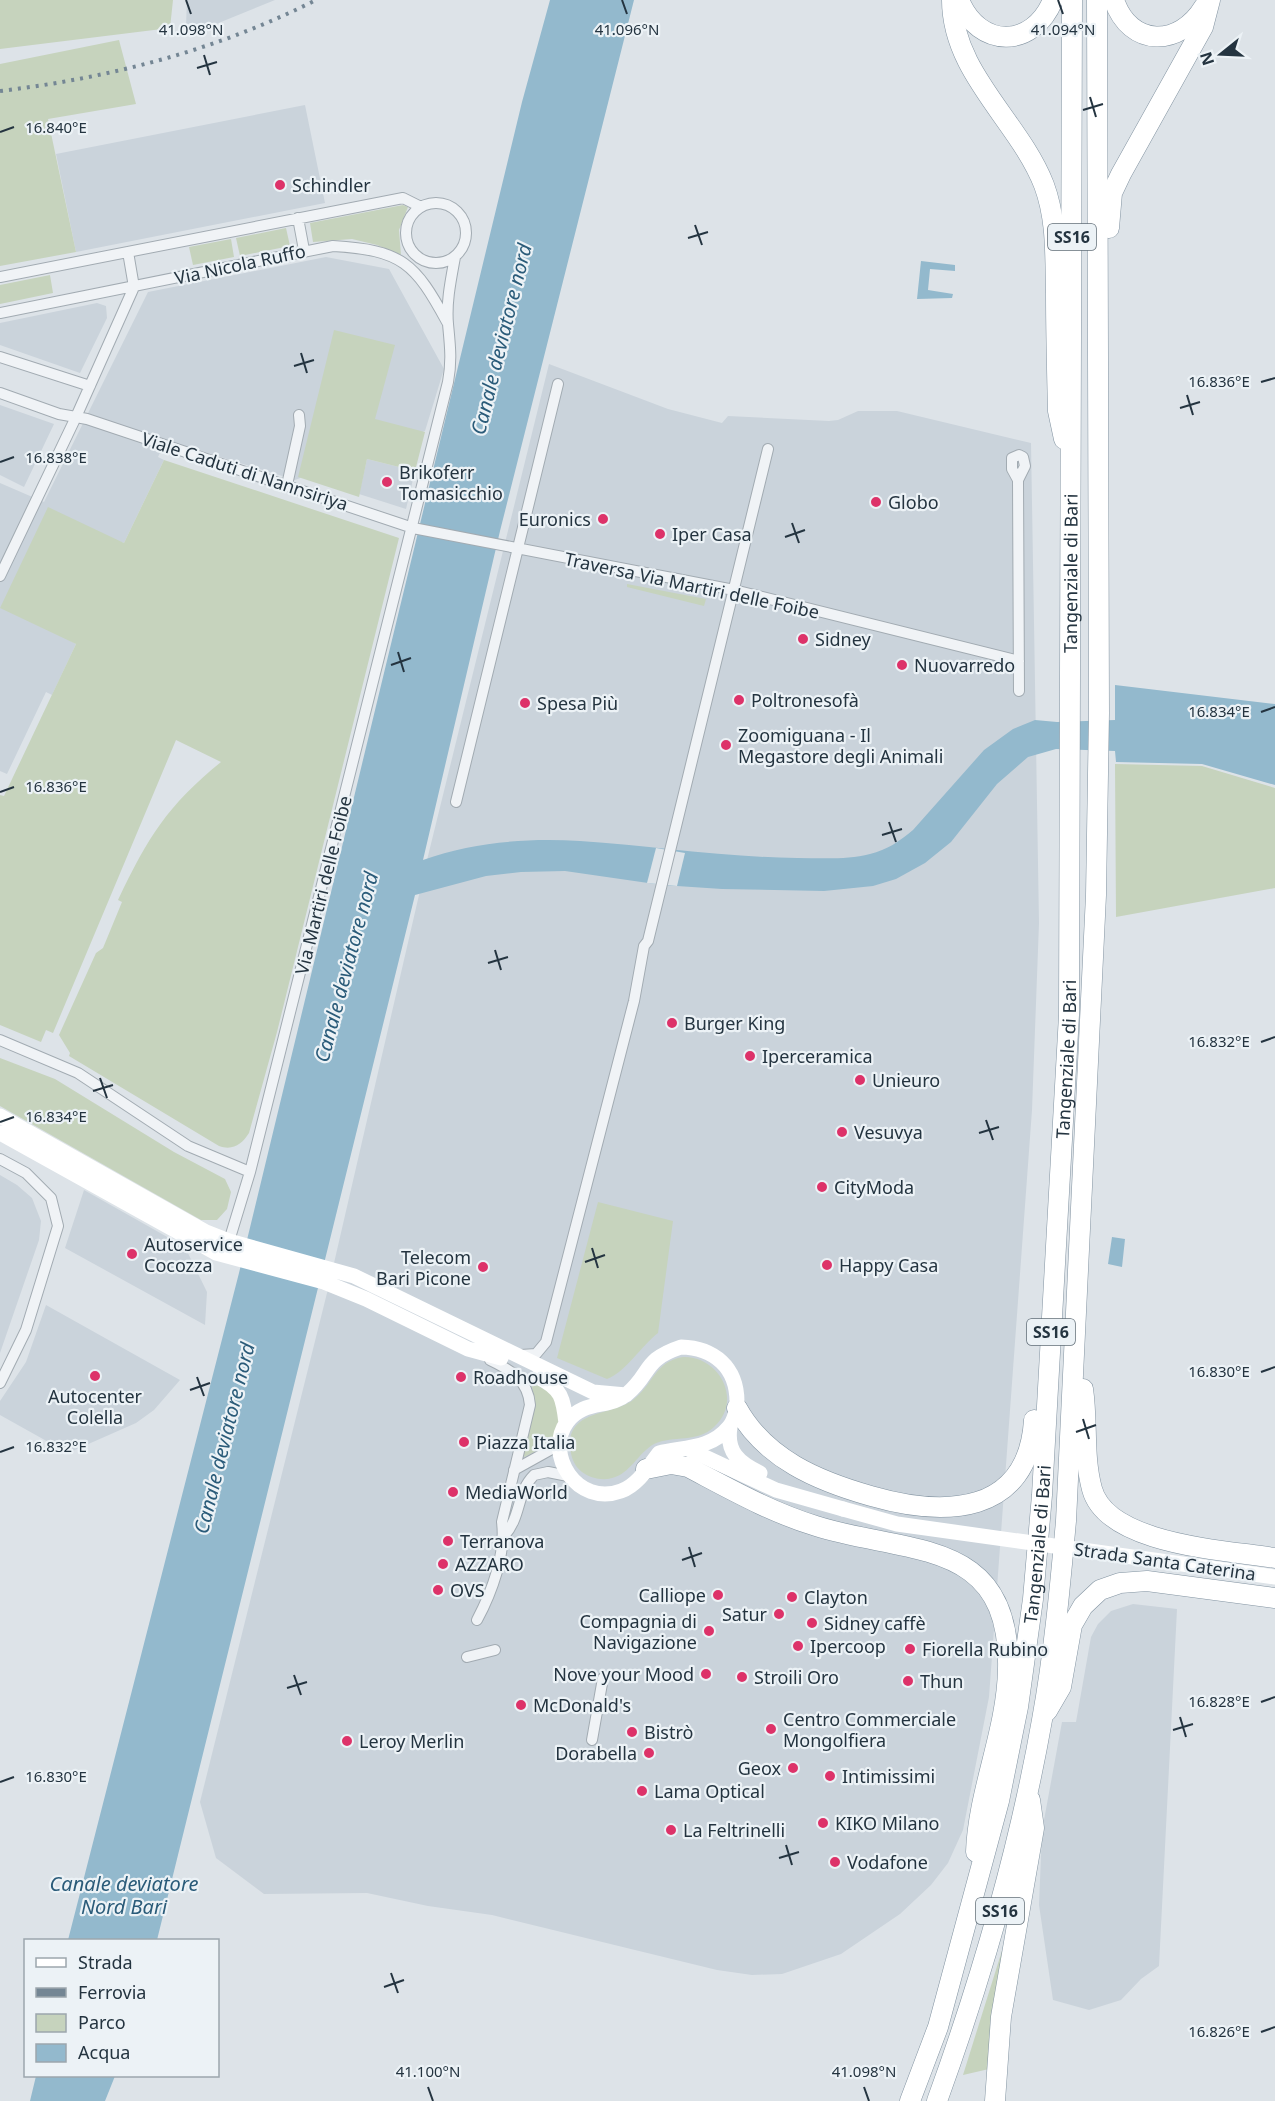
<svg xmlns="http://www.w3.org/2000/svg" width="1275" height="2101" viewBox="0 0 1275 2101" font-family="'Noto Sans',sans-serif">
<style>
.built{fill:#cad3db}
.green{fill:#c6d3bd}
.water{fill:#93b9cd}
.pier{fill:#dde3e8}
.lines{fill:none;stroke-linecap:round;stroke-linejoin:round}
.street-casing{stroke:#a2abb2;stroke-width:12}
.highway-casing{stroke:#8293a1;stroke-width:21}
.street{stroke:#f0f3f6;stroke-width:10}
.secondary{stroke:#fff;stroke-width:15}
.highway{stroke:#fff;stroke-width:20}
.rail{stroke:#748694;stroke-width:4;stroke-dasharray:3 6;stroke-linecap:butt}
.secondary-bridge{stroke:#fff;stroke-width:15}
.ticks{fill:none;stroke:#243440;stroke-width:2}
.poi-dot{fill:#dd3269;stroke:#ecf2f6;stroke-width:2}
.labels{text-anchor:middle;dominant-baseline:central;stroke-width:4.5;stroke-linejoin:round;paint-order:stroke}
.shield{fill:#ecf2f6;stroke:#606d77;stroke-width:1.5}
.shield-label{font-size:16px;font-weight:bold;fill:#243440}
.poi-label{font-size:18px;fill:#243440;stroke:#ecf2f6;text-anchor:start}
.street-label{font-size:18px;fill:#243440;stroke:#ecf2f6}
.water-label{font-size:20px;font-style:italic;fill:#2a5b79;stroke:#ecf2f6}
.ticks-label{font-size:15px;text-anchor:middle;fill:#243440;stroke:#ecf2f6;stroke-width:4.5;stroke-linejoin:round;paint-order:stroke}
</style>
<rect width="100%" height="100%" fill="#dde3e8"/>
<path class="built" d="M187,0H275L194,33L186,26Z
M305,105L325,203L76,252L56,154Z
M326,257L389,269L444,369L425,431L295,480L166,440L158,457L164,460L124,543L118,541L71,641L76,644L52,695L46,692L7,774L0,771V483L44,502L148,292Z
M97,303L106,306L107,318L80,373L0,345V323Z
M549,364L668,409L722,423L728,416L829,421L838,420L858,411H897L1031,443L1039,923L1032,1110L989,1697L963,1830L948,1863L931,1885L900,1914L841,1954L782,1974L752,1975L717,1970L492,1915L428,1906L367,1893L264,1894L216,1858L200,1802L328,1289L428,856Z
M0,405L54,424L24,487L0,475Z
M367,459L415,471L406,509L359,494Z
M0,1175L17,1185L32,1198L41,1221L39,1240L0,1353Z
M84,1190L185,1247L207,1292L205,1325L65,1248Z
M46,1305L180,1380L154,1410L136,1423L68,1453L0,1415V1401L26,1362Z
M1133,1604L1177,1609L1159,1966L1141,1979L1121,2000L1089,2010L1053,2000L1039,1905L1042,1831L1062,1722H1076L1091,1637L1098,1624L1111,1611Z"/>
<path class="green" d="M0,0H173L170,28L0,49Z
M119,40L136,104L48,119L76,252L0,266V64Z
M403,205L408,207L399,230L401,255L377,245L352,239L313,242L310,223Z
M286,228L290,246L240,256L236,238Z
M231,239L234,257L193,265L189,247Z
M50,275L53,293L0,304V285Z
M334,330L395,345L375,419L425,432L415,471L367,459L359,497L298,477Z
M164,460L399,538L277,1032L249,1133C242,1144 233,1151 219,1146L69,1056L70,1053L59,1035L96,953L103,948L122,902L118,900C148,837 167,806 221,762L176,740L53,1033L46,1030L41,1042L0,1025V795L4,796L76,644L0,608L48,507L124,543Z
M627,584L706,599L704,606L627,587Z
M1115,764L1202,766L1275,788V888L1116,917Z
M0,1058L55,1079L174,1152L225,1179L231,1192L227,1209L217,1220H201L0,1106Z
M598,1202L673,1221L658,1333C641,1346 626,1372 607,1379L557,1358Z
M683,1357C720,1356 743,1401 714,1427C697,1443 674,1435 654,1444C638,1453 630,1474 612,1478C602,1481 590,1478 582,1472C574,1466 571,1457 570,1447C568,1409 612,1416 633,1400C653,1385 655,1361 683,1357Z
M531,1382L553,1394C566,1430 558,1442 524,1457L522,1455L535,1401Z
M1005,1941L989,2069L963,2075Z"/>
<path class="water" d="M550,0H634L500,531L423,860C473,842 526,838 580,841C653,846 724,857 797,858C821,858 847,860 870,854C887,850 900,841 913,830L984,750L1013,729L1035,720L1057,722L1115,720V685L1275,704V785L1202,764L1116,762L1115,751L1056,749L1028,757L997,784L951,842L925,863L896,879L873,886L824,891L722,889L662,885L565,871L521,872L486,876L415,895L157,1940H68L239,1273L522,102Z
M921,261L955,265V271L930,269L928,290L953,294L952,298L917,299Z
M1112,1237L1125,1239L1122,1267L1108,1264Z
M36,2076H115L105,2101H30Z"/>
<path class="pier" d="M656,848L685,853L677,886L647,883Z"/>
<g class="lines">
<g class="street-casing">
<path id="street" d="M406 233a30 30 0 1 1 60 0a30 30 0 1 1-60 0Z
M298,218L304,250
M0,277L403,198L421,207
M0,313L333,246C402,250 415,263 447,322
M0,357L90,386
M0,393L59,414L87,419L413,528L734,590L1019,661
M1018,480L1025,466L1023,457L1019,455L1012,458V469L1018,480L1019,691
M287,485L300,426L299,415
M0,576L76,417L134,287L128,252
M456,802L558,384
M0,1040L78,1073L188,1146L250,1172
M0,1159L26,1173L51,1198L58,1226L26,1330L0,1383
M229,1241L250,1172L448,382C452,361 450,345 448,324C446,302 451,279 455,257
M521,1355L536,1354L546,1342L634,1001L644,946L648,941L768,449
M514,1470L550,1450L561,1440
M504,1536C522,1516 516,1493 534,1475L548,1472L568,1476
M477,1620C492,1592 506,1554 502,1522L530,1405C528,1380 511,1370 490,1360
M467,1657L495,1650
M592,1740L603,1678"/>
</g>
<g class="highway-casing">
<g id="highway">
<path d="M952,0C952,73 1019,121 1044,185C1057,220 1055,256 1056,293C1056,332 1057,372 1058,411L1064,439"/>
<path d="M959,0C979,49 1033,49 1053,0"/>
<path d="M1114,0C1130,48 1180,47 1204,7"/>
<path d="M1109,228L1112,193L1121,174L1203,27L1210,0"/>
<path d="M1083,1389C1088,1422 1083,1456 1092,1489C1107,1545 1226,1550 1275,1558"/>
<path d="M737,1408C765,1459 818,1481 871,1496C944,1517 1028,1516 1034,1420"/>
<path d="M646,1469L671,1464L688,1467C730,1489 770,1512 816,1526C907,1555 1011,1536 1008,1669C1007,1731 978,1791 976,1852"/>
<path d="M1047,1711L1061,1687L1072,1625L1083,1606L1100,1590L1120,1583L1147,1581L1275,1598"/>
<path id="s1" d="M910,2101L938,2027L999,1801L1018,1707L1033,1599L1042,1495L1069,1015L1072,0"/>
<path d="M937,2101C982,1977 1019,1850 1042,1720C1054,1654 1060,1587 1066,1521L1096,895L1099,713L1097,0"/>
<path d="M995,2101L1001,2017L1034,1828L1030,1800"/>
</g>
</g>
<use href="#street" class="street"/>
<path class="secondary" d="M0,1116L206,1232L229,1241L354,1276L593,1392L626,1395
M0,1133L216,1253L324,1282L366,1299L468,1349L501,1358
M681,1347C714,1348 737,1367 737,1402C737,1410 734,1422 728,1428C711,1449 683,1447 659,1453C649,1466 638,1485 621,1491C577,1507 544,1454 567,1422C584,1399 609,1409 627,1394C652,1373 642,1360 681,1347Z
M538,1377C562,1389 563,1398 566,1423
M730,1427C726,1452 739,1463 760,1473
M688,1449L776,1490L843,1509"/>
<use href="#highway" class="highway"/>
<path class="rail" d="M0,91C110,78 217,50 316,0"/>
<path class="secondary-bridge" d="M843,1509L897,1524L1275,1577"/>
</g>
<path class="ticks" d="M186,0L191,14M622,0L627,14M1058,0L1063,14M204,55L210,75M197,68L217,62M1090,97L1096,117M1083,110L1103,104M0,132L14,127M695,225L702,245M688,238L708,232M301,353L307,373M294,366L314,360M1261,382L1275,378M1187,395L1193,415M1180,408L1200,402M0,462L14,457M792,523L799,543M785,537L805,530M398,652L404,672M391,665L411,658M1261,712L1275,707M0,792L14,787M889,822L896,842M882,835L902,829M495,950L501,970M488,963L508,957M1261,1042L1275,1037M100,1078L107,1098M93,1091L113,1085M986,1120L993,1140M0,1122L14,1117M979,1133L999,1127M592,1248L598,1268M585,1262L605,1255M1261,1372L1275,1367M197,1377L204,1396M190,1390L210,1383M1083,1419L1089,1439M1076,1432L1096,1425M0,1452L14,1447M689,1547L695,1567M682,1560L702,1553M294,1675L301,1695M287,1688L307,1682M1261,1702L1275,1697M1180,1717L1186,1737M1173,1730L1193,1724M0,1782L14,1777M786,1845L792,1865M779,1858L799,1852M391,1973L398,1993M384,1987L404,1980M1261,2032L1275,2027M428,2087L433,2101M864,2087L869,2101"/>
<g class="poi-dot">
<circle cx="280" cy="185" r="6"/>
<circle cx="387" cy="482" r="6"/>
<circle cx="876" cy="502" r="6"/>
<circle cx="603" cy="519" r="6"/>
<circle cx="660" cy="534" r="6"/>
<circle cx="803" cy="639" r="6"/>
<circle cx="902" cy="665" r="6"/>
<circle cx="739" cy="700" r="6"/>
<circle cx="525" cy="703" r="6"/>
<circle cx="726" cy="745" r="6"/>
<circle cx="672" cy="1023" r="6"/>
<circle cx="750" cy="1056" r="6"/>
<circle cx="860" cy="1080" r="6"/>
<circle cx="842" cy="1132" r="6"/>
<circle cx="822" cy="1187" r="6"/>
<circle cx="132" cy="1254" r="6"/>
<circle cx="827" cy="1265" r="6"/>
<circle cx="483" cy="1267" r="6"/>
<circle cx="95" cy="1376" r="6"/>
<circle cx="461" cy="1377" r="6"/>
<circle cx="464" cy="1442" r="6"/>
<circle cx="453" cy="1492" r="6"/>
<circle cx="448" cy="1541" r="6"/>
<circle cx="443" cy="1564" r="6"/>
<circle cx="438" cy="1590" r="6"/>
<circle cx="718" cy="1595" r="6"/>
<circle cx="792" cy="1597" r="6"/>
<circle cx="779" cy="1614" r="6"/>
<circle cx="812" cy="1623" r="6"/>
<circle cx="709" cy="1631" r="6"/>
<circle cx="798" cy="1646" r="6"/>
<circle cx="910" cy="1649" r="6"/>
<circle cx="706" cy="1674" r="6"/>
<circle cx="742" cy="1677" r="6"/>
<circle cx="908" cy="1681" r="6"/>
<circle cx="521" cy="1705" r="6"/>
<circle cx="771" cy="1729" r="6"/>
<circle cx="632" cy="1732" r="6"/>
<circle cx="347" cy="1741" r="6"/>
<circle cx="649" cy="1753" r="6"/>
<circle cx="793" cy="1768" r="6"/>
<circle cx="830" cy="1776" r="6"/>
<circle cx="642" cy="1791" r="6"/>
<circle cx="823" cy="1823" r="6"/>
<circle cx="671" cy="1830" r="6"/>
<circle cx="835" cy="1862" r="6"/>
</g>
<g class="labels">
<g class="shield">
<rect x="1048" y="224" width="48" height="26" rx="4.5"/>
<rect x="1027" y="1319" width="48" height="26" rx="4.5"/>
<rect x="976" y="1898" width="48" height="26" rx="4.5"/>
</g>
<g class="shield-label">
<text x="1072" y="237">SS16</text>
<text x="1051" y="1332">SS16</text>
<text x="1000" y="1911">SS16</text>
</g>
<g class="poi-label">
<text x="292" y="185">Schindler</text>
<text x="399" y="472">Brikoferr<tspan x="399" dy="21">Tomasicchio</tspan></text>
<text x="888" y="502">Globo</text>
<text x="591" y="519" text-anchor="end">Euronics</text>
<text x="672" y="534">Iper Casa</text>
<text x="815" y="639">Sidney</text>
<text x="914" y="665">Nuovarredo</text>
<text x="751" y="700">Poltronesofà</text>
<text x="537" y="703">Spesa Più</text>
<text x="738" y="735">Zoomiguana - Il<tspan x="738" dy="21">Megastore degli Animali</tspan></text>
<text x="684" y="1023">Burger King</text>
<text x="762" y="1056">Iperceramica</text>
<text x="872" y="1080">Unieuro</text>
<text x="854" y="1132">Vesuvya</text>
<text x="834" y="1187">CityModa</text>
<text x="144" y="1244">Autoservice<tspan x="144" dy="21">Cocozza</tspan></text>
<text x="471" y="1257" text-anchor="end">Telecom<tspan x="471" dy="21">Bari Picone</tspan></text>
<text x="839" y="1265">Happy Casa</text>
<text x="473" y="1377">Roadhouse</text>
<text x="95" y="1396" text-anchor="middle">Autocenter<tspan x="95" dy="21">Colella</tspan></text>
<text x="476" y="1442">Piazza Italia</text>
<text x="465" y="1492">MediaWorld</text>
<text x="460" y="1541">Terranova</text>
<text x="455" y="1564">AZZARO</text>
<text x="450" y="1590">OVS</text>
<text x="706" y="1595" text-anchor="end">Calliope</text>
<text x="804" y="1597">Clayton</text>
<text x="767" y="1614" text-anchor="end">Satur</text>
<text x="697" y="1621" text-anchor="end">Compagnia di<tspan x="697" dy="21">Navigazione</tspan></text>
<text x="824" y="1623">Sidney caffè</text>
<text x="810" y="1646">Ipercoop</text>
<text x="922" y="1649">Fiorella Rubino</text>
<text x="694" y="1674" text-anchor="end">Nove your Mood</text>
<text x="754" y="1677">Stroili Oro</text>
<text x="920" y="1681">Thun</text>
<text x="533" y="1705">McDonald's</text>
<text x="783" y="1719">Centro Commerciale<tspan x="783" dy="21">Mongolfiera</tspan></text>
<text x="644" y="1732">Bistrò</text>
<text x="359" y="1741">Leroy Merlin</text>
<text x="637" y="1753" text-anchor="end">Dorabella</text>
<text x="781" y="1768" text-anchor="end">Geox</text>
<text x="842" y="1776">Intimissimi</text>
<text x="654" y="1791">Lama Optical</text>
<text x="835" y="1823">KIKO Milano</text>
<text x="683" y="1830">La Feltrinelli</text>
<text x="847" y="1862">Vodafone</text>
</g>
<g class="street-label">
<text transform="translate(240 264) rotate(-12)">Via Nicola Ruffo</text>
<text transform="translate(245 471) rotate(18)">Viale Caduti di Nannsiriya</text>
<text stroke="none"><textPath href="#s1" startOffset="1545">Tangenziale di Bari</textPath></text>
<text transform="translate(692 585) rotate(12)">Traversa Via Martiri delle Foibe</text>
<text transform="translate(323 885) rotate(-76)">Via Martiri delle Foibe</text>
<text stroke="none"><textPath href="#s1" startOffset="1059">Tangenziale di Bari</textPath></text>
<text stroke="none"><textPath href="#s1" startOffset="573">Tangenziale di Bari</textPath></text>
<text transform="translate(1165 1561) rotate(8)">Strada Santa Caterina</text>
</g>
<g class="water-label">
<text transform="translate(501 339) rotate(-76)">Canale deviatore nord</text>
<text transform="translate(346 967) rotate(-75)">Canale deviatore nord</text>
<text transform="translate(224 1438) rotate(-76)">Canale deviatore nord</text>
<text x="124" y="1883">Canale deviatore<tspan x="124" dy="23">Nord Bari</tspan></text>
</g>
</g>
<g class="ticks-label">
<text x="191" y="35">41.098°N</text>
<text x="627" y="35">41.096°N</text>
<text x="1063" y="35">41.094°N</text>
<text x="56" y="133">16.840°E</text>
<text x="1219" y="387">16.836°E</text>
<text x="56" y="463">16.838°E</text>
<text x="1219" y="717">16.834°E</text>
<text x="56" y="792">16.836°E</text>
<text x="1219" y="1047">16.832°E</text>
<text x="56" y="1122">16.834°E</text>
<text x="1219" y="1377">16.830°E</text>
<text x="56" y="1452">16.832°E</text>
<text x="1219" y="1707">16.828°E</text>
<text x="56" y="1782">16.830°E</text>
<text x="1219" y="2037">16.826°E</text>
<text x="428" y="2077">41.100°N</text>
<text x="864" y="2077">41.098°N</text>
</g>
<rect x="24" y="1939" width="195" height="138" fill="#ecf2f6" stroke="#9ca6ad" stroke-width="1.5"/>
<rect x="36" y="1958" width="30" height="9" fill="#ffffff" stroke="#9ca6ad" stroke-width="1.5"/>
<text x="78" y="1969" font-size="18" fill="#243440">Strada</text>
<rect x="36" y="1988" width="30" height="9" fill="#748694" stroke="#9ca6ad" stroke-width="1.5"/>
<text x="78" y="1999" font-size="18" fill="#243440">Ferrovia</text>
<rect x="36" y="2014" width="30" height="18" fill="#c6d3bd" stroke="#9ca6ad" stroke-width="1.5"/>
<text x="78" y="2029" font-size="18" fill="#243440">Parco</text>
<rect x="36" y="2044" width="30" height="18" fill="#93b9cd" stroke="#9ca6ad" stroke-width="1.5"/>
<text x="78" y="2059" font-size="18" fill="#243440">Acqua</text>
<g transform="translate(1221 54) rotate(252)" stroke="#ecf2f6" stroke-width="4.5" paint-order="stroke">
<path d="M0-4.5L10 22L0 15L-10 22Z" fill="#243440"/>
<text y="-9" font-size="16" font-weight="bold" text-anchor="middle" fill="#243440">N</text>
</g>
</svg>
